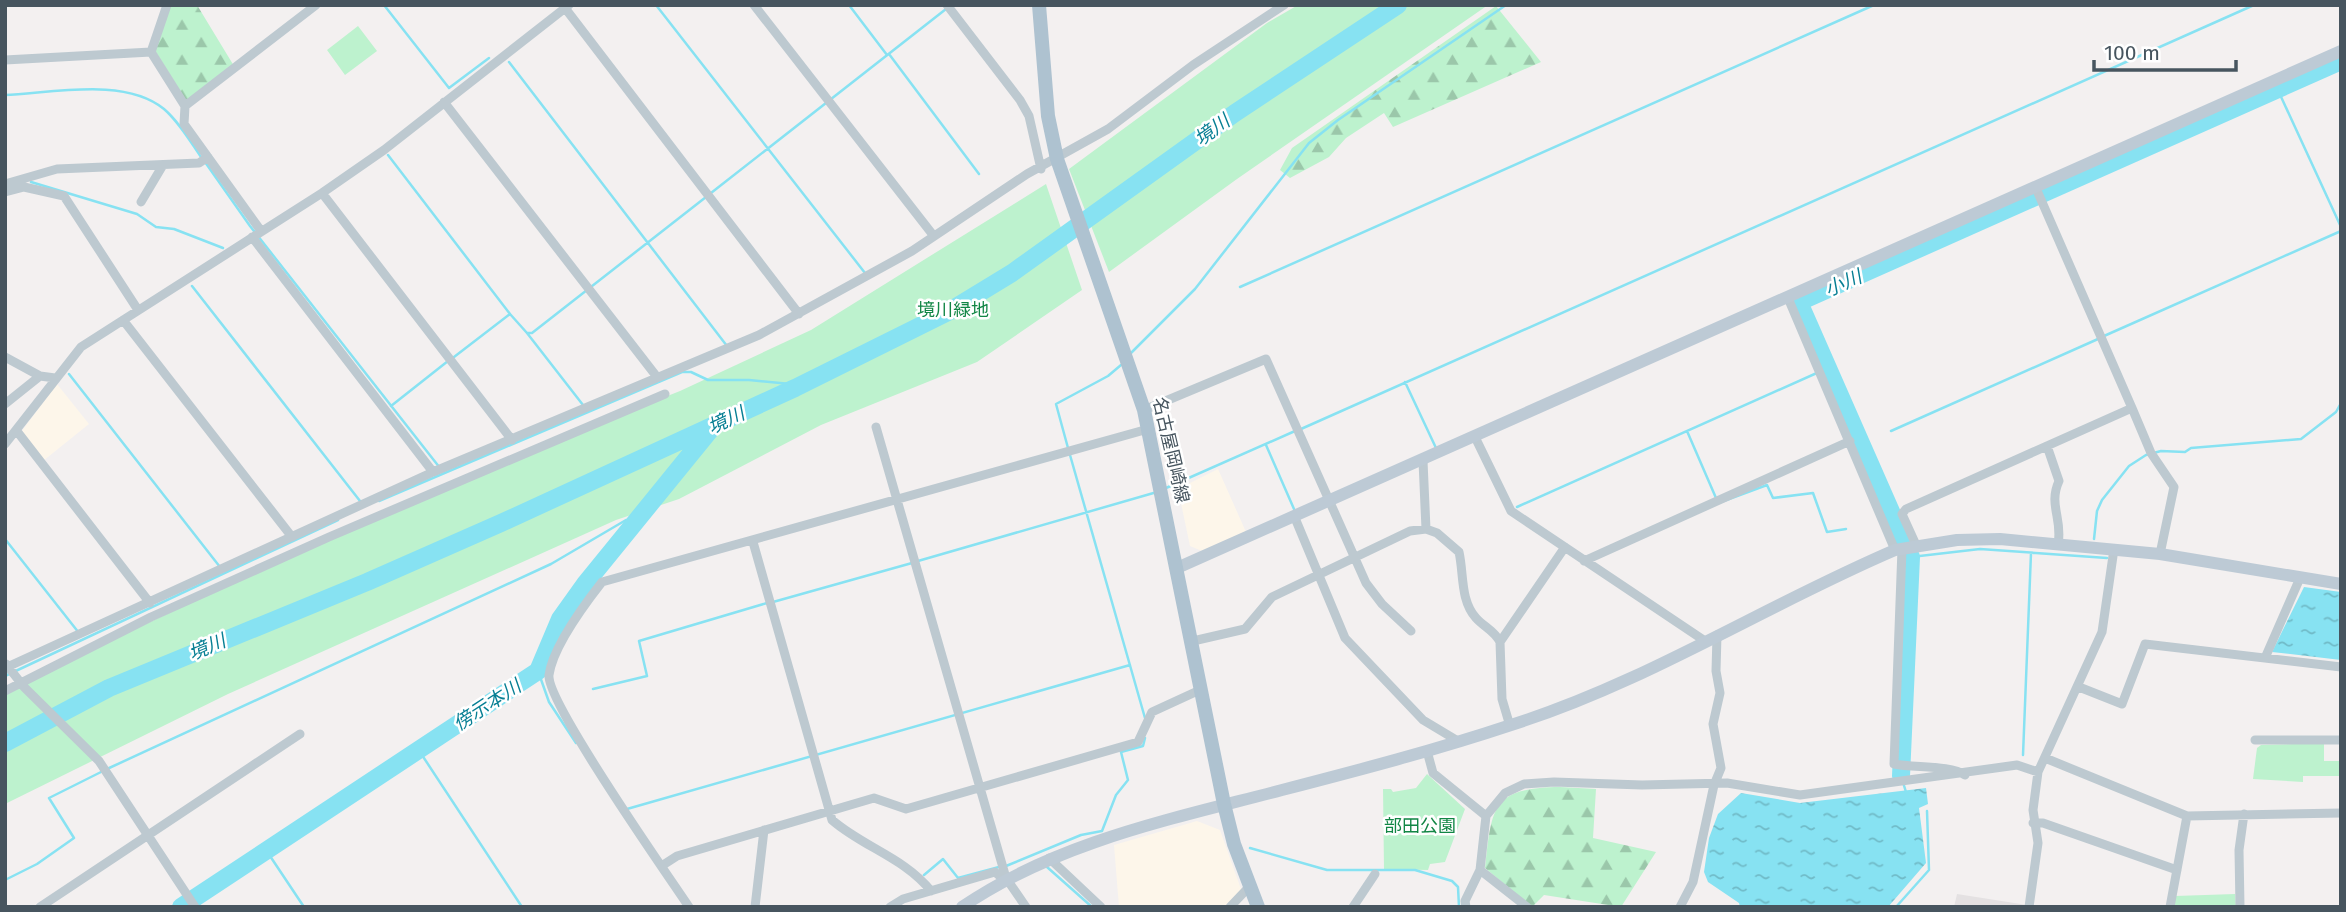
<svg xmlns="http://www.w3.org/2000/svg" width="2346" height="912" viewBox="0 0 2346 912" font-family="'Fira Sans','Noto Sans JP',sans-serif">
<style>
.commercial{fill:#fdf6ea}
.education{fill:#e4e1e2}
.green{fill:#bdf2ce}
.forest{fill:url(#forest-firs)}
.water{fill:url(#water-ripples)}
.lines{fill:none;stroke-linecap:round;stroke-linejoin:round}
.stream{stroke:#87e2f2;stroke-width:2.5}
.river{stroke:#87e2f2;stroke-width:18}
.street{stroke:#bdc9d0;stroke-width:9}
.secondary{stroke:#bdcad5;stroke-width:12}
.primary{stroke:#aec2d0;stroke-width:14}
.labels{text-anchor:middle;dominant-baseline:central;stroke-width:5;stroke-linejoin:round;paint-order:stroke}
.park-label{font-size:18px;fill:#128645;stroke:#fff}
.street-label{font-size:18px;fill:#47555f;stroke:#fff}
.water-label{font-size:19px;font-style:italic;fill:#077f94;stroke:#fff}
</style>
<defs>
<pattern id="forest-firs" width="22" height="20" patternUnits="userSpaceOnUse" patternTransform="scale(1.75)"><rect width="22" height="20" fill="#bdf2ce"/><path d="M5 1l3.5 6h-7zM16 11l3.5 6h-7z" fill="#9bc7aa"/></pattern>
<pattern id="water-ripples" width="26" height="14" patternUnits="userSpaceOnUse" patternTransform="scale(1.75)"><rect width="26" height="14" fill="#87e2f2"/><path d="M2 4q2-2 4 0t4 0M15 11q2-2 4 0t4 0" fill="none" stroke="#70bac7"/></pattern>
</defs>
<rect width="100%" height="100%" fill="#f3f0f0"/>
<path class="commercial" d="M57,384L89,424L43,461L22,431Z
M1218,469L1246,532L1202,551L1190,546L1178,489Z
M1197,821L1220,830L1242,892L1228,907H1119L1114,845Z"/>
<path class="education" d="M1957,894L2027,905L1954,907Z"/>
<path class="green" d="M1298,5H1488L1237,179L1109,272L1069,169L1267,23Z
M358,26L377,51L345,75L327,50Z
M1046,184L1082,290L977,362L821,425L679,499L616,520L228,694L5,804V690L436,488L680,391L811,330Z
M2324,743V761H2341V776H2303V782L2253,779L2257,748L2261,745Z
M1427,774L1465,809L1445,862L1430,864L1428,870L1384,869L1383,789H1391L1393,792L1416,788Z
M2235,894L2236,907H2173L2175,896Z"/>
<path class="forest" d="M170,5H197L234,66L187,102L154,49Z
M1496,6L1541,62L1393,127L1384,113L1346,138L1329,157L1290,178L1280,170L1292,148Z
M1560,787L1596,789L1593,838L1656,852L1621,907L1544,895L1532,907L1485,868C1492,807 1491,788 1560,787Z"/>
<path class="water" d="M2304,587L2341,592V660L2272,652Z
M1926,788L1928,804L1919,808L1926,863L1888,907H1740L1739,903L1708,882L1704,872L1709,838L1718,814L1741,793L1800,803Z"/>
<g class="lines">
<path class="stream" d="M384,5L449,88L489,58
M656,5L865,273
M849,5L887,55
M889,54L979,174
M509,62L727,346
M2277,88L2341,227
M5,95C53,93 125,77 164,109C179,122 190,141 201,157
M388,155L510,314
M205,162L250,226L440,468
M31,182L137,214L156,227L174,229L223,248
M711,193L946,9
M192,286L360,501
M1240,287L1874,5
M527,333L583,405
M2104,336L2341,231
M1130,354L1195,289L1309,143L1338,120L1506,5
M454,357L510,314L527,333H532L706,197
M69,374L220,567
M1405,382L1436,448
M391,406L448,361
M1301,429L2254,5
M1687,431L1716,498
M1891,431L2098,339
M1266,445L1294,509
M1068,448L1056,404L1108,376L1121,365
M1070,455L1145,718
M1166,488L1295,431
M379,501L682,372H691L708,380H749L801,385
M1721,502L1767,485L1773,498L1813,493L1827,532L1846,529
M1517,507L1828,368
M5,539L79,633
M2094,539L2097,511L2102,500L2129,466L2146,455L2161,451L2185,452L2191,448L2301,439L2336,412L2341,403
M1911,557L1980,549L2107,558
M918,561L1157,492
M773,602L912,563
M538,671L549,702L576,743
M5,676L338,520
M593,689L647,676L639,641L767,603
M418,749L522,907
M2023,755L2031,553
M107,769L551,564L626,520L634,523
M1901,776L1906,792
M627,809L1130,665
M1250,848L1327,870H1415L1452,881L1458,887L1459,907
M266,850L304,907
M1006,866L1081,835L1102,831L1116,795L1128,780L1121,752L1143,746L1145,738
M1047,867L1092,907
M924,875L943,859L958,878L999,867
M5,880L37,864L74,838L49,798L101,772
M1896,907L1929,870L1927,811"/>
<path class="river" d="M5,743L109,688L367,582L501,523L795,388L948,312L1012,273L1235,113L1398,5
M1901,776L1911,557L1799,302L2341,61
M181,907L538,671L560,619L585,584L711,429"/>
<path class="street" d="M754,5L933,235
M947,5L1020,100L1029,116L1041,169
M565,8L799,314
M151,52L185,106L184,124L261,231
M151,52L167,5
M5,60L151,52
M444,102L657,377
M185,106L316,5
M5,184L57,169L199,163L208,157
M2035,186L2132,408
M5,192L24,187L64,196L138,310
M322,193L512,440
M141,202L163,165
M252,237L433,472
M1788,298L1895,550
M123,320L292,537
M5,357L40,376L55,378
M5,404L40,376
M1144,410L1266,359L1366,583L1382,604L1411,631
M876,427L1006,878L1026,907
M16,430L150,603
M1475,437L1511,511L1705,641
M5,444L81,347L322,193L384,150L569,5
M2047,446L2059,481C2048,505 2063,519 2058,544
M1423,461L1426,529
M1295,518L1345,638L1423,720L1458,741
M753,542L832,820C863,847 905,858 931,891
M1917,547L1902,514L1906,509L2132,408L2151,453L2174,487L2160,554
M1902,549L1894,764C1915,768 1950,765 1965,775
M1584,561L1850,441
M1193,641L1245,629L1272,597L1410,531L1426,529L1437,533L1459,552C1464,574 1460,600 1476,618C1484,627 1495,631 1500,642
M2265,658L2300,578
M6,664L24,687L99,761L195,907
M5,668L433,472L759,335L912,251L1027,174L1108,129L1193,65L1284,5
M2079,687L2122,704L2145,644L2341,667
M5,691L151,617L329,537L665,394
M1510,726L1502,699L1500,642L1565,547
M2255,740H2341
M1427,751L1433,773L1486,816
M2045,758L2187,816L2341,813
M2033,823H2043L2177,870
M1049,858L1101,907
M663,865L677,856L874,798L906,809L1138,742L1152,712L1202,689
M1480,870L1527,907
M40,907L300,734
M689,907C667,874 546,702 549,675C553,646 584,605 602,582L1148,429
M755,907L764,830
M890,907L903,899L995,872L1004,880
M1230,907L1249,887
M1353,907L1375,874
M1466,907L1465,901L1480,870L1486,816L1505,793L1524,784L1554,782L1642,785L1727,783L1800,795L2017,765L2038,772
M1680,907L1693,882L1714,785L1721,768L1713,724L1720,693L1716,671L1717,635
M2029,907L2038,843L2033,810L2038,772L2102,632L2114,549
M2170,907L2187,816
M2240,907L2239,850L2244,814"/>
<path class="secondary" d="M1177,568L2341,51
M962,907C1057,842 1172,819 1282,790C1359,770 1436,750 1511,725C1645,683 1766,605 1895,550L1957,540L2000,539L2160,554L2341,584"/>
<path class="primary" d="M1039,5L1048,116L1057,159L1144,410L1224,804L1234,844L1258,907"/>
</g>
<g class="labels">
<g class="park-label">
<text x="953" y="310">境川緑地</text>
<text x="1420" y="826">部田公園</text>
</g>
<g class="street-label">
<text transform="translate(1171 450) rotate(77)">名古屋岡崎線</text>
</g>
<g class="water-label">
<text transform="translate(1212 130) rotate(-36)">境川</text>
<text transform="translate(1843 283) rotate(-24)">小川</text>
<text transform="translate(726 420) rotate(-25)">境川</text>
<text transform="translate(207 647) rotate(-23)">境川</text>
<text transform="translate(487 705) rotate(-33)">傍示本川</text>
</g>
</g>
<rect width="2346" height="912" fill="none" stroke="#47555f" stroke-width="14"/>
<path d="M2094 60v10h142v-10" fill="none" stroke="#47555f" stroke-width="3.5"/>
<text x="2104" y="60" font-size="21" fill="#47555f" stroke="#ffffff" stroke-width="5" paint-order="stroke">100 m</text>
</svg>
